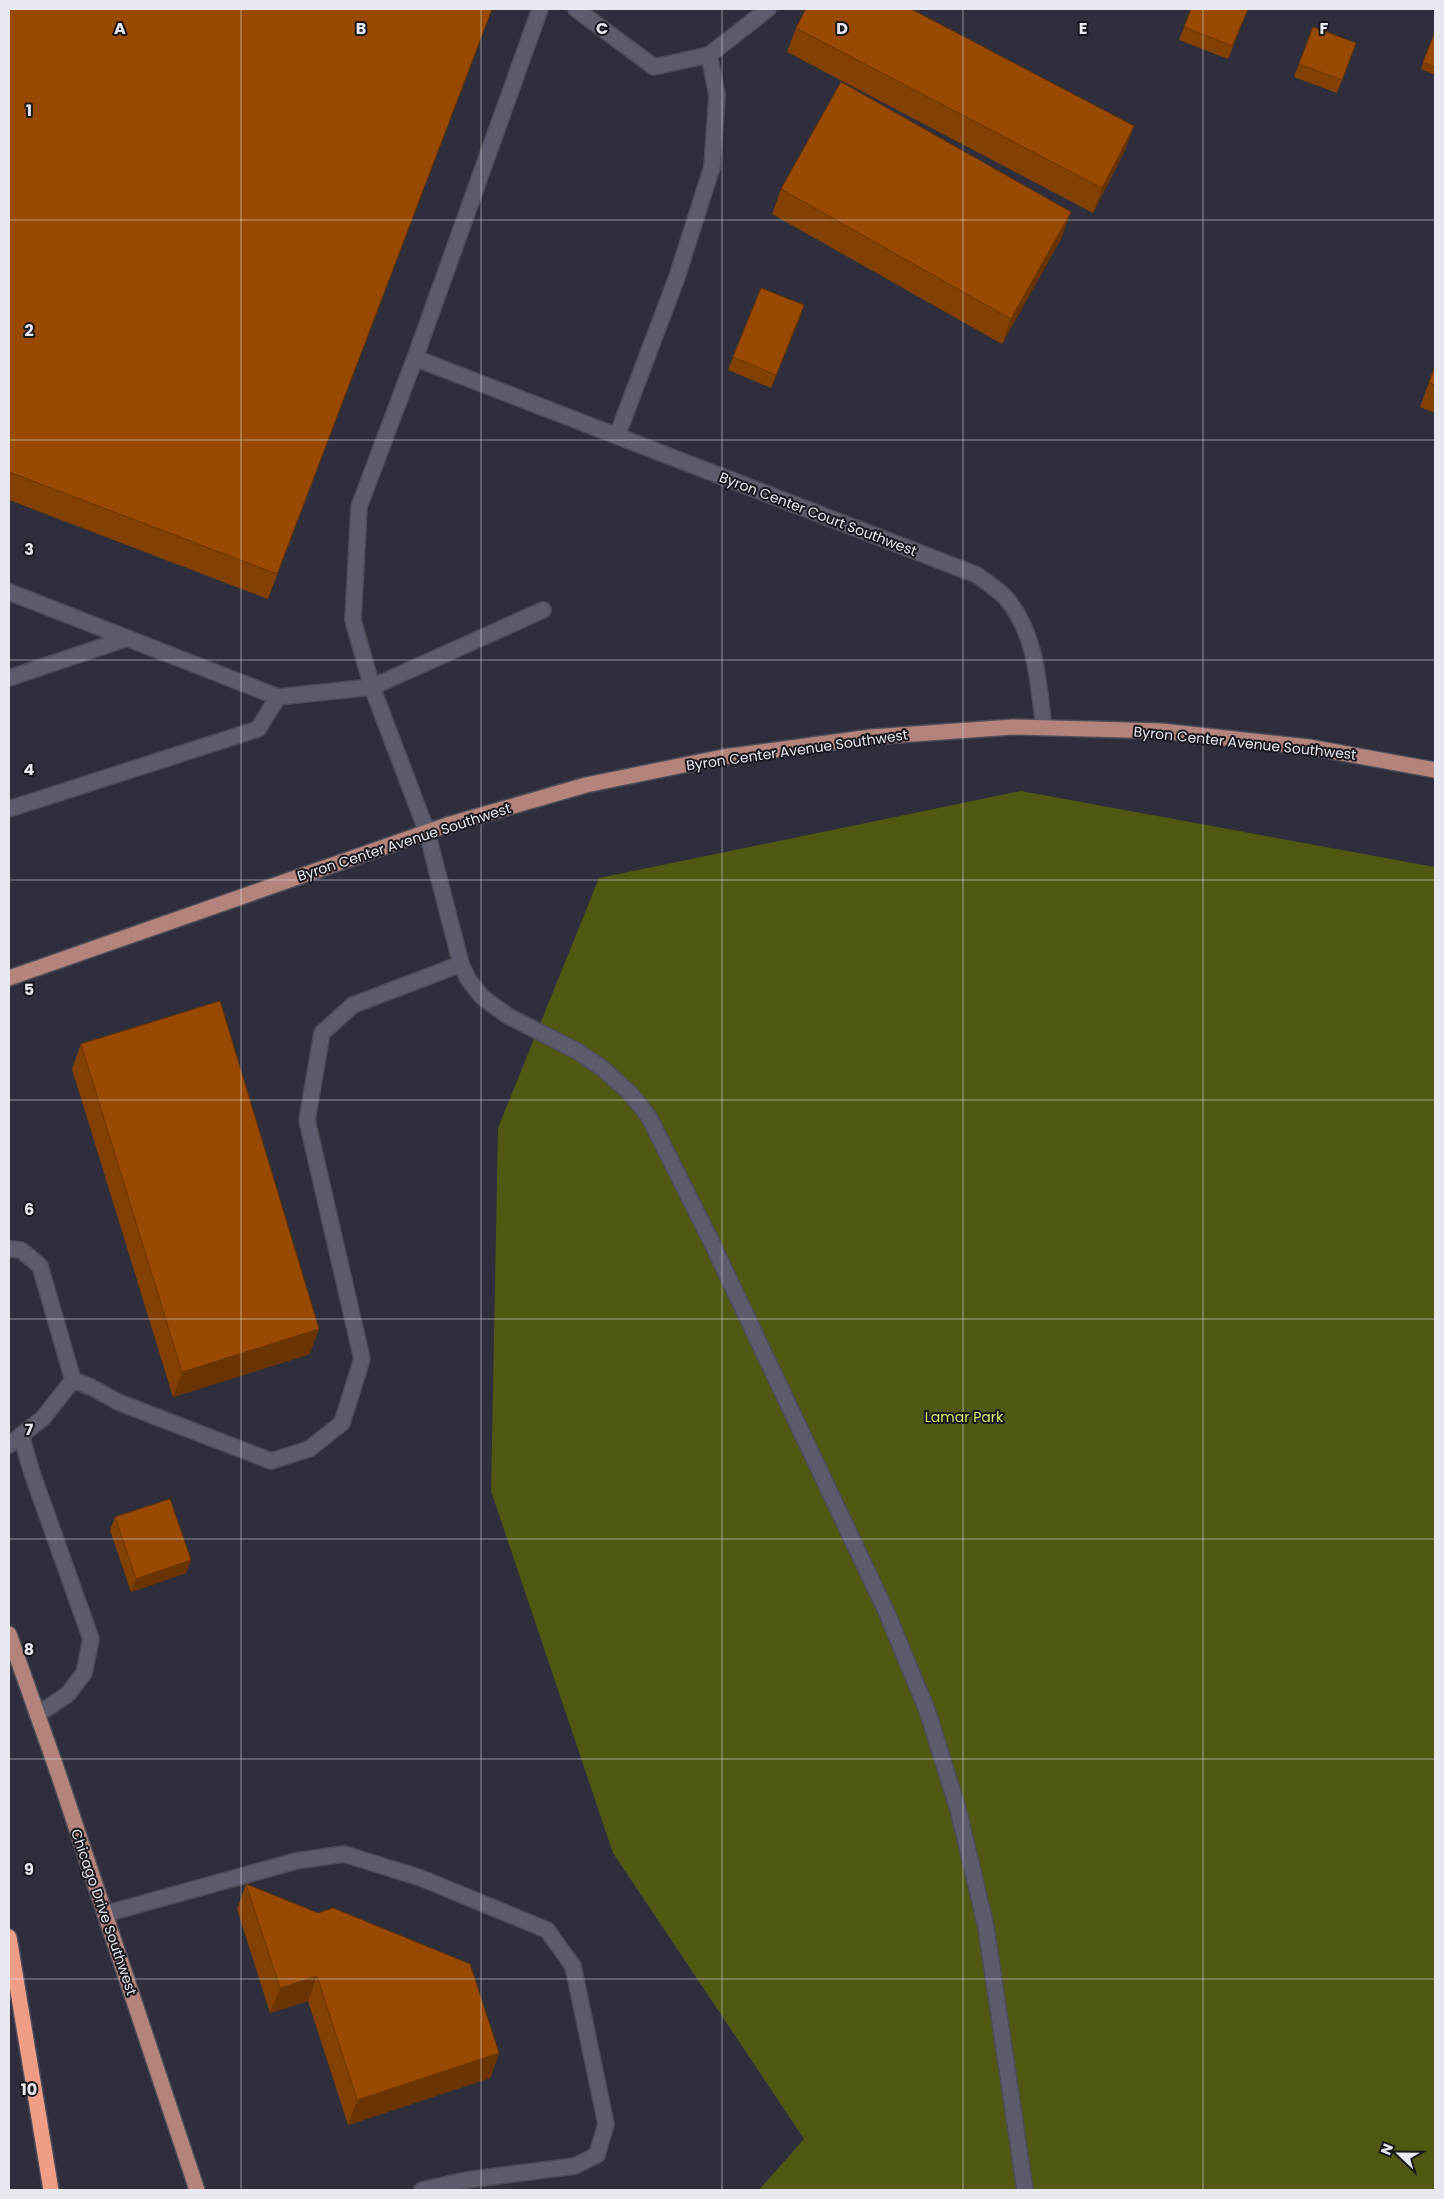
<svg xmlns="http://www.w3.org/2000/svg" width="1444" height="2199" viewBox="0 0 1444 2199" font-family="Poppins,sans-serif">
<style>
.green{fill:#505812}
.lines{fill:none;stroke-linecap:round;stroke-linejoin:round}
.minor-casing{stroke:#4d4d59;stroke-width:18}
.major-casing{stroke:#4d4d59;stroke-width:18}
.highway-casing{stroke:#4d4d59;stroke-width:18}
.minor{stroke:#5c5c6c;stroke-width:15}
.major{stroke:#b4837b;stroke-width:15}
.highway{stroke:#ef9d85;stroke-width:15}
.wall{fill:#834003}
.shaded-wall{fill:#6a3402}
.building{fill:#984a03;stroke:#6a3402}
.grid{fill:none;stroke:#e8e8f1;stroke-width:1;stroke-opacity:0.55}
.labels{text-anchor:middle;dominant-baseline:central;stroke-width:4;stroke-linejoin:round;paint-order:stroke}
.street-label{font-size:14px;fill:#e8e8f1;stroke:#17171d}
.park-label{font-size:14px;fill:#dbed6b;stroke:#17171d}
.grid-label{font-size:16px;text-anchor:middle;font-weight:bold;fill:#e8e8f1;stroke:#17171d;stroke-width:4;stroke-linejoin:round;paint-order:stroke}
</style>
<rect width="100%" height="100%" fill="#2e2e3c"/>
<path class="green" d="M1021,791L1435,867V2190H759L804,2139L613,1853L491,1491L498,1128L599,878Z"/>
<g class="lines">
<g class="minor-casing">
<path id="minor" d="M540,9L415,358L359,507L353,620L372,687L427,832L461,964L468,979L482,997L508,1016L577,1051L602,1068L630,1093L649,1117L710,1239L886,1611L927,1710L958,1809L986,1927L1025,2190
M576,9L654,67L709,55L768,9
M415,358L977,575C986,582 999,590 1007,599C1037,636 1038,683 1044,728
M617,436L677,277L712,167L717,95L709,55
M9,592L278,697L372,687L543,610
M9,678L128,638
M9,809L258,729L278,697
M9,1249L21,1250L40,1266L73,1380
M21,1435L32,1473L91,1639L84,1673L68,1694L37,1715
M9,1445L43,1418L73,1380L91,1387L118,1402L271,1461L309,1449L342,1423L362,1359L307,1120L322,1033L353,1005L461,964
M105,1914L296,1861L344,1854L421,1878L547,1930L573,1966L606,2124L597,2155L575,2166L467,2180L422,2190"/>
</g>
<g class="major-casing">
<path id="major" d="M9,978L447,825L586,785L723,757L871,737L1013,727L1162,731L1309,747L1435,770
M9,1634L58,1773L197,2190"/>
</g>
<g class="highway-casing">
<path id="highway" d="M9,1937L51,2190"/>
</g>
<use href="#minor" class="minor"/>
<use href="#major" class="major"/>
<use href="#highway" class="highway"/>
</g>
<path class="wall" d="M9,9H492L268,599L9,500Z
M1248,9L1228,59L1179,40L1184,27Z
M1313,27L1356,43L1337,93L1294,77Z
M796,28L1125,150L1093,213L787,52Z
M1435,32V75L1421,69Z
M781,189L1062,237L1002,344L772,214Z
M804,305L771,388L728,370L733,357Z
M1435,366V413L1420,407Z
M81,1044L310,1354L173,1397L72,1069Z
M115,1517L191,1560L186,1573L131,1592L110,1530Z
M246,1884L499,2053L490,2078L348,2125L308,2001L270,2013L237,1909Z"/>
<path class="shaded-wall" d="M1134,126L1125,150L1093,213L1102,188Z
M1071,212L1062,237L1002,344L1011,319Z
M804,305L800,318L771,388L776,375Z
M319,1329L310,1354L173,1397L182,1372Z
M191,1560L186,1573L131,1592L136,1579Z
M317,1976L308,2001L270,2013L280,1988Z
M499,2053L490,2078L348,2125L357,2100Z"/>
<path class="building" d="M9,9H492L277,574L9,472Z
M806,9H911L1134,126L1102,188L796,28Z
M1191,9H1248L1232,46L1184,27Z
M1313,27L1356,43L1342,80L1299,64Z
M1435,32V67L1423,62Z
M841,82L1071,212L1011,319L781,189Z
M761,288L804,305L776,375L733,357Z
M1435,366V385L1429,383Z
M220,1001L319,1329L182,1372L81,1044Z
M170,1499L191,1560L136,1579L115,1517Z
M246,1884L318,1913L333,1908L470,1964L499,2053L357,2100L317,1976L280,1988Z"/>
<path class="grid" d="M241,9V2190M481,9V2190M722,9V2190M963,9V2190M1203,9V2190M9,220H1435M9,440H1435M9,660H1435M9,880H1435M9,1100H1435M9,1319H1435M9,1539H1435M9,1759H1435M9,1979H1435"/>
<g class="labels">
<g class="street-label">
<text transform="translate(818 514) rotate(21)">Byron Center Court Southwest</text>
<text transform="translate(1245 743) rotate(6)">Byron Center Avenue Southwest</text>
<text transform="translate(797 750) rotate(-8)">Byron Center Avenue Southwest</text>
<text transform="translate(404 842) rotate(-18)">Byron Center Avenue Southwest</text>
<text transform="translate(104 1912) rotate(71)">Chicago Drive Southwest</text>
</g>
<g class="park-label">
<text x="964" y="1417">Lamar Park</text>
</g>
</g>
<g class="grid-label">
<text x="120" y="34">A</text>
<text x="361" y="34">B</text>
<text x="602" y="34">C</text>
<text x="842" y="34">D</text>
<text x="1083" y="34">E</text>
<text x="1324" y="34">F</text>
<text x="29" y="116">1</text>
<text x="29" y="336">2</text>
<text x="29" y="555">3</text>
<text x="29" y="775">4</text>
<text x="29" y="995">5</text>
<text x="29" y="1215">6</text>
<text x="29" y="1435">7</text>
<text x="29" y="1655">8</text>
<text x="29" y="1875">9</text>
<text x="29" y="2095">10</text>
</g>
<rect width="1444" height="2199" fill="none" stroke="#e8e8f1" stroke-width="20"/>
<g transform="translate(1399 2154) rotate(292)" stroke="#17171d" stroke-width="4" paint-order="stroke">
<path d="M0-4L9 19L0 12L-9 19Z" fill="#e8e8f1"/>
<text y="-8" font-size="14" font-weight="bold" text-anchor="middle" fill="#e8e8f1">N</text>
</g>
</svg>
